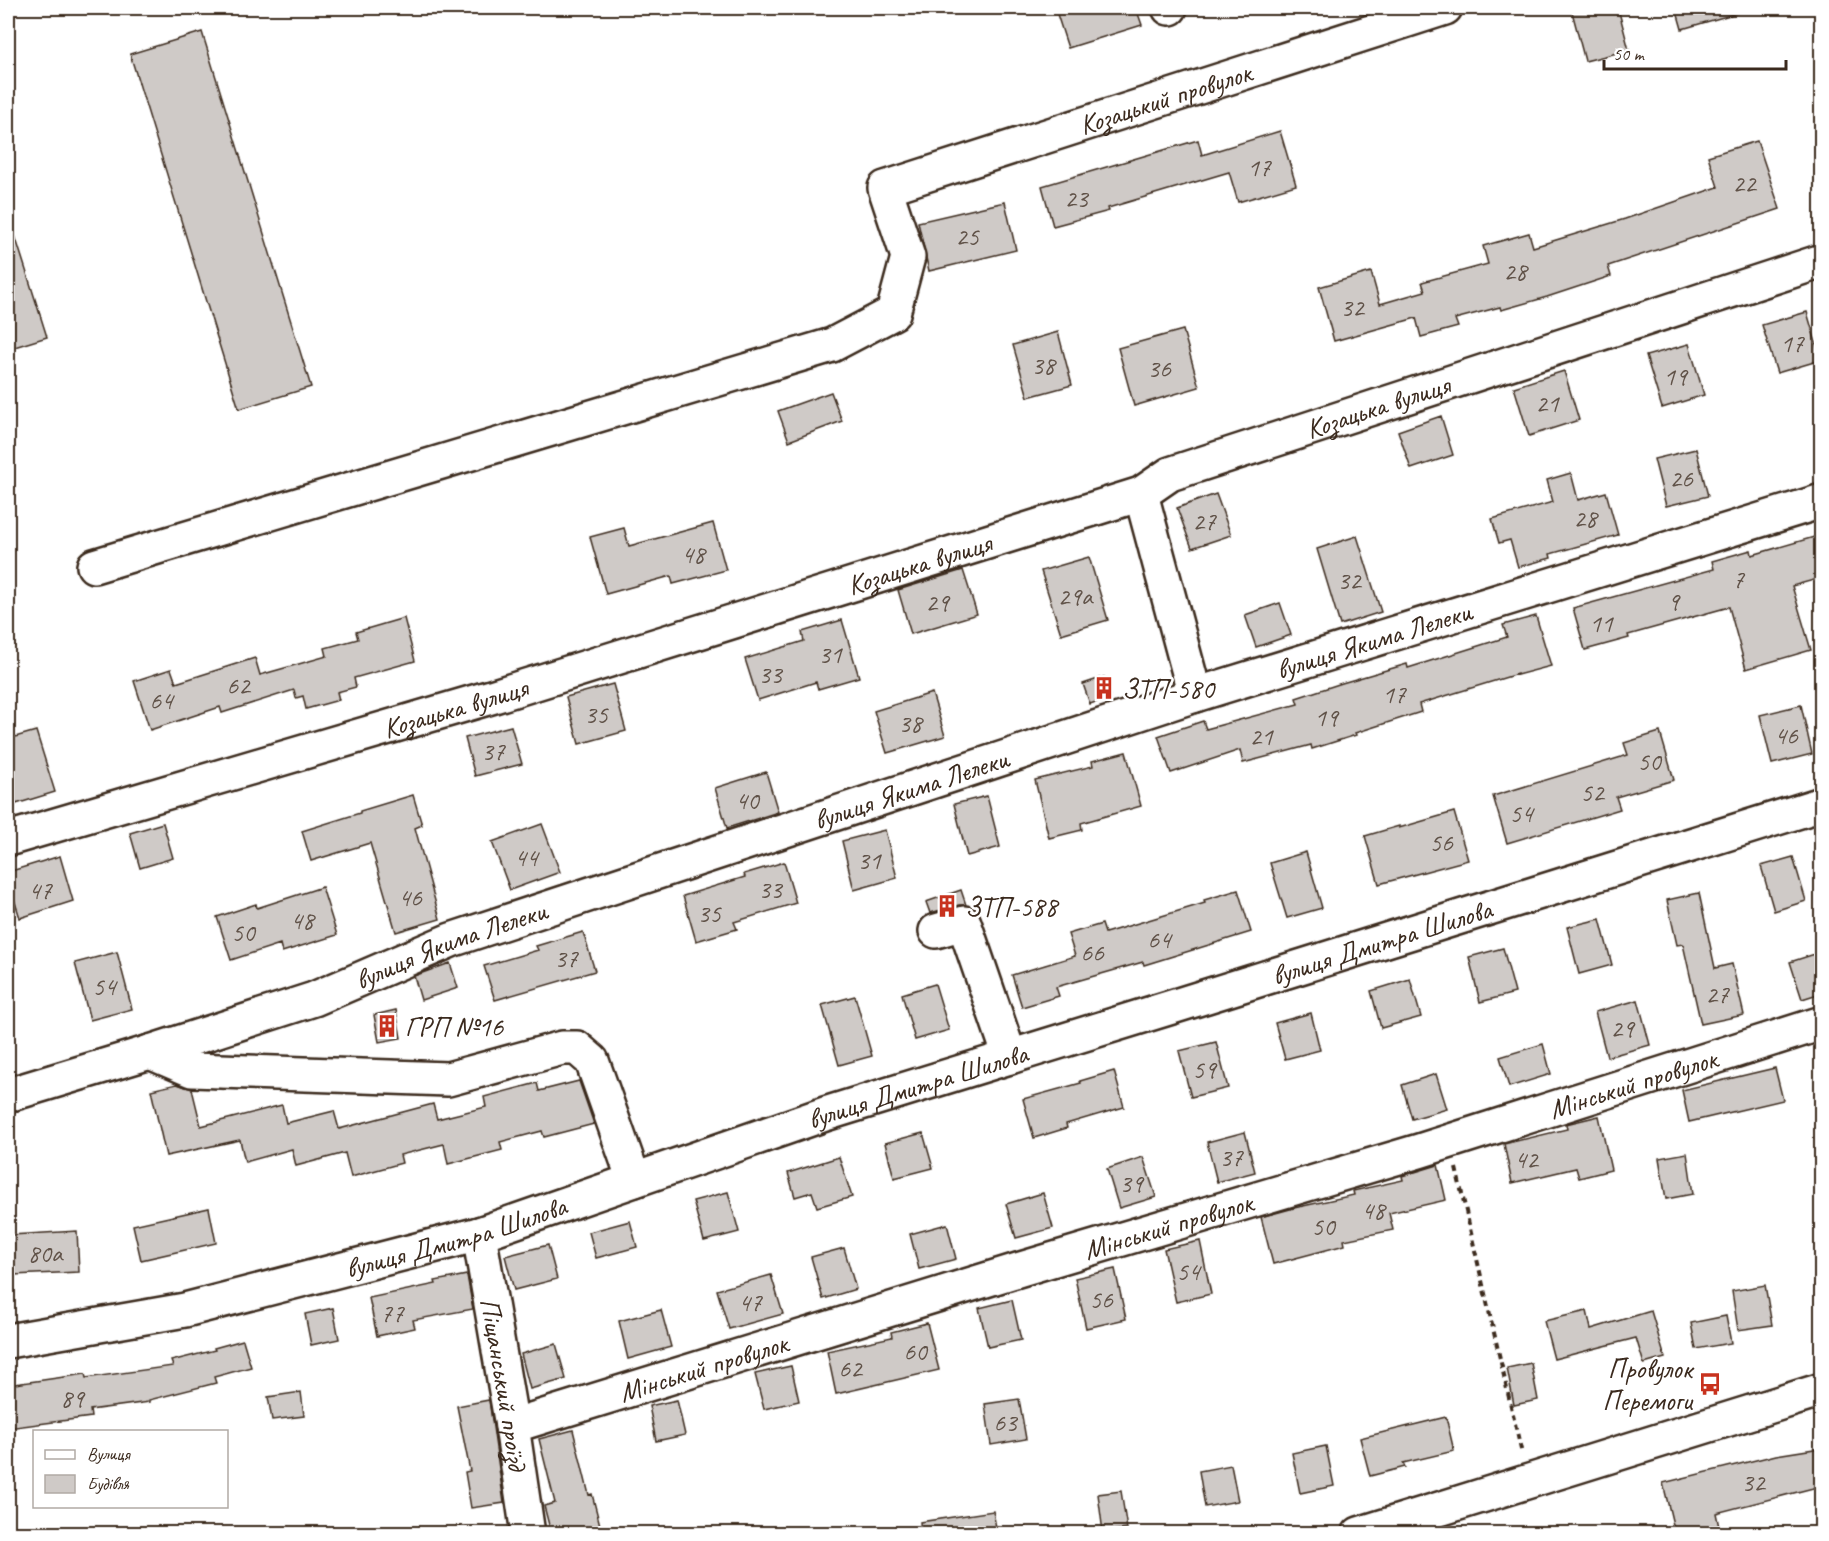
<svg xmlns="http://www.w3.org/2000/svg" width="1829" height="1541" viewBox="0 0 1829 1541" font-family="Caveat,sans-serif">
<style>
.building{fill:#cfcac7;stroke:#3b2a1e;stroke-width:1.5}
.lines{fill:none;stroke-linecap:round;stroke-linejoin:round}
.minor-casing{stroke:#3b2a1e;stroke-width:38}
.major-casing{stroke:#3b2a1e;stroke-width:38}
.path{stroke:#3b2a1e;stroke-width:4;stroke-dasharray:6 4.5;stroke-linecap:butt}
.minor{stroke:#fff;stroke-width:33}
.major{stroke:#fff;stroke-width:33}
.labels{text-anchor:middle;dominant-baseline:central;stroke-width:5;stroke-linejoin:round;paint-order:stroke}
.number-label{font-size:26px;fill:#605248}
.street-label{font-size:28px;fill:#3b2a1e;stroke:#fff}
.poi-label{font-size:28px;fill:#3b2a1e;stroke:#fff;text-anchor:start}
</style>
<rect width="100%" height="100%" fill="#fff"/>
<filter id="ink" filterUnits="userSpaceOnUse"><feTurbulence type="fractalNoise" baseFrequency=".0167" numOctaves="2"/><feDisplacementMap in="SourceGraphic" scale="12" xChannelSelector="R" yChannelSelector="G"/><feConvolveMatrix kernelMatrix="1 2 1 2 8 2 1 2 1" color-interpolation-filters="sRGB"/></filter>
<g filter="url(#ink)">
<path class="building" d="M1055,8H1136L1142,25L1068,48Z
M1571,8H1618L1629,50L1585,61Z
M1676,8H1736L1737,13L1682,29Z
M202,32L311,387L239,409L130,54Z
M1280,131L1296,185L1238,202L1229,172L1108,208L1109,211L1053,226L1042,186L1198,140L1202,155Z
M1757,141L1780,209L1608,266L1611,276L1547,297L1501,310L1500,307L1455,319L1458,327L1421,337L1416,318L1334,341L1319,287L1371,272L1380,304L1425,291L1422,282L1488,264L1483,246L1529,233L1533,247L1625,219L1718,187L1708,156Z
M1005,202L1016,250L929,271L918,222Z
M12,226L47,337L8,349V227Z
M1807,312L1821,360L1777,373L1762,325Z
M1183,330L1199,387L1134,406L1118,348Z
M1058,332L1072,385L1028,397L1013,345Z
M1689,344L1704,395L1662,408L1646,356Z
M1564,371L1579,420L1529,436L1514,387Z
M831,392L842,421L789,441L778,411Z
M1441,416L1453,455L1411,469L1398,431Z
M1696,449L1708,496L1666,506L1654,459Z
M1571,473L1578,500L1606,492L1618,535L1550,554L1551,558L1518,567L1510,540L1499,543L1492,519L1553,502L1547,480Z
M1216,494L1231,535L1192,548L1177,508Z
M713,523L726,570L673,584L671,576L606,594L590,537L624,528L629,546Z
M1821,535V578L1792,586L1811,650L1746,669L1729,607L1628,635L1629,638L1585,650L1573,608L1714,569L1712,561L1751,550L1752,555Z
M1357,536L1381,612L1340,625L1317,549Z
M1089,557L1108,620L1061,634L1041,571Z
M963,570L977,614L911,634L898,590Z
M1280,603L1291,635L1256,647L1245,615Z
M1536,616L1551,666L1517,675V674L1419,704L1421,712L1355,733L1356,735L1312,749L1311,745L1243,763L1240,750L1171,773L1158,736L1203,721L1206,729L1298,704L1296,698L1342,683L1407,664L1408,668L1507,637L1503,625Z
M404,618L415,661L354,678L356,687L337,692L339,700L306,709L303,696L296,698L294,690L222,713L220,707L150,730L134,681L171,669L176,683L255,658L260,675L327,656L325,648L358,639L356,632Z
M842,620L859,677L818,689L816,682L758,700L745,659L804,641L802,632Z
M1104,677L1110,697L1090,704L1083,684Z
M613,684L626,731L579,744L566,697Z
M932,693L945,736L887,753L874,711Z
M1801,705L1812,754L1772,764L1760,715Z
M511,726L522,764L475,776L465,738Z
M36,731L55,792L16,804L11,785L8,786V739Z
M1660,732L1674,780L1616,797L1620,809L1507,843L1493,796L1628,755L1624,743Z
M1126,752L1141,806L1081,823L1082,830L1049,838L1035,780L1093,766L1092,761Z
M766,772L778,812L727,828L715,788Z
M413,795L422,825L415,828L440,919L396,932L370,843L311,861L302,831L360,813V811Z
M987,796L1000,847L967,856L954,804Z
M1454,812L1468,860L1379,884L1365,836L1399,826V828Z
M163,823L173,858L140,868L130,833Z
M542,824L560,872L510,890L492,842Z
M885,830L897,878L854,890L842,841Z
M1306,852L1322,908L1287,918L1270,863Z
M60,856L73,901L20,918L8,880V872Z
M1793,857L1806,901L1774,911L1761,866Z
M784,862L796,903L734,922L737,929L696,941L683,896L745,877L744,874Z
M322,887L337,935L282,952L280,944L231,960L217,917L256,904L257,908Z
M961,890L966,905H959L930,913L926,902Z
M1238,890L1251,932L1144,965L1143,962L1056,987L1059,996L1022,1007L1012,975L1075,956L1068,934L1102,924L1105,933L1205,903L1204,900Z
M1699,893L1715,968L1732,964L1744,1015L1701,1024L1683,944L1677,945L1667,900Z
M1600,919L1612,965L1579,974L1567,927Z
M583,932L595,971L495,1000L484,966L538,950L536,946Z
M1503,948L1515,993L1480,1002L1469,957Z
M117,952L132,1009L90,1020L75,963Z
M1821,952V993L1802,999L1790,962Z
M450,963L458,988L421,1000L414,976Z
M1410,979L1421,1017L1381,1028L1371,991Z
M935,984L949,1030L915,1040L902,994Z
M855,996L872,1056L839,1065L822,1005Z
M1638,1000L1650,1045L1607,1057L1595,1012Z
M396,1010L401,1038L379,1042L374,1015Z
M1311,1013L1320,1050L1285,1059L1275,1023Z
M1216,1042L1228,1088L1191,1097L1179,1051Z
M1543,1044L1551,1074L1509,1087L1500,1057Z
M1775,1068L1783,1100L1689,1122L1682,1090Z
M1114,1071L1124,1107L1066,1124L1067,1128L1034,1138L1023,1099L1081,1083L1080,1081Z
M1436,1074L1447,1109L1412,1119L1402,1085Z
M579,1081L594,1124L544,1137L542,1131L500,1142L502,1150L448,1164L444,1144L400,1155L402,1163L351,1177L345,1153L296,1166L292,1149L245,1162L240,1140L166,1156L151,1090L177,1084L192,1089L201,1126L282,1105L286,1123L334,1111L339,1129L433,1104L437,1119L486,1107L484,1097L537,1083L539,1091Z
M1599,1116L1611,1170L1579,1178L1576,1168L1512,1183L1504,1144L1567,1129L1566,1124Z
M1245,1132L1255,1172L1217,1182L1207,1142Z
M923,1133L933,1168L894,1178L885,1143Z
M1687,1153L1693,1194L1666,1199L1659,1158Z
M839,1157L852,1197L817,1207L812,1192L795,1197L788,1173Z
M1143,1157L1156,1197L1119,1208L1107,1169Z
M1438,1165L1446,1200L1389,1213L1393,1230L1344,1240L1345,1245L1273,1264L1261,1217L1294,1208L1354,1195L1353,1191L1403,1180L1402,1176Z
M728,1192L739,1232L704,1241L693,1201Z
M1043,1193L1053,1228L1016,1238L1006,1204Z
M209,1208L216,1243L141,1260L133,1225Z
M630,1221L637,1247L596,1258L589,1232Z
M947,1224L956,1259L919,1269L910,1234Z
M77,1231L79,1272L13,1275L11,1235Z
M1200,1241L1211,1294L1176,1302L1164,1249Z
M548,1245L557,1279L514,1290L505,1256Z
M844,1248L856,1289L823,1299L811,1257Z
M1115,1269L1126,1319L1086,1328L1075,1278Z
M467,1275L473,1309L413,1320L415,1328L377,1336L369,1298L436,1284L435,1281Z
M771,1275L783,1314L729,1329L717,1290Z
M1765,1285L1772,1325L1738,1330L1732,1291Z
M1012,1300L1021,1340L988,1347L979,1308Z
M333,1308L339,1339L311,1345L305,1314Z
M661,1310L671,1347L628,1359L619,1321Z
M1587,1311L1591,1329L1651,1311L1665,1358L1644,1364L1636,1338L1554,1359L1544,1321Z
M1726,1316L1731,1343L1696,1349L1691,1323Z
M927,1323L939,1370L836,1394L827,1351L892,1337L891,1332Z
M243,1340L251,1367L214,1377L216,1383L149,1400V1402L90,1410L91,1417L8,1428V1385L85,1374L86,1378L173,1366L171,1361L215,1350L214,1348Z
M556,1344L566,1379L530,1389L521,1354Z
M1531,1363L1538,1400L1514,1405L1507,1368Z
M791,1366L799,1401L764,1409L755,1374Z
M301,1392L304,1416L272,1420L268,1397Z
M1019,1399L1026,1439L991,1445L985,1404Z
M489,1400L504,1503L471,1508L465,1472L470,1471L457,1406Z
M677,1400L685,1435L656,1441L649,1406Z
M1446,1417L1454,1451L1403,1463L1405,1467L1370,1476L1360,1438Z
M573,1430L589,1495L592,1494L602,1533H551L544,1506L555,1503L539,1439Z
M1326,1446L1334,1486L1300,1493L1292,1453Z
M1821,1448V1486L1716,1513L1719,1527L1693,1533H1675L1663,1483L1776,1455Z
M1231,1465L1238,1501L1205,1507L1199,1471Z
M1121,1491L1127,1529L1103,1532L1098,1494Z
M993,1511L997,1533H921L920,1522Z"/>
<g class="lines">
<g class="minor-casing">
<g id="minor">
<path d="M1169,8H1170"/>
<path d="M1141,494L1195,695"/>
<path id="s1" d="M94,566L832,345L893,313L908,257L885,188L1445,8"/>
<path id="s2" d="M8,839L491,697L1141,494L1170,474L1822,261"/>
<path d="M936,931L964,923L1010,1057"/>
<path d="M150,1052L192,1070L448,1079L562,1048H577L592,1061L634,1180"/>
<path id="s3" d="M8,1095L150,1052L314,999L451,940L1195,695L1822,501"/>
<path id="s4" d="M479,1234L512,1426L528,1534"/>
<path id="s5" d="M8,1341L185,1310L479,1234L825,1114L1175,1006L1822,804"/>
<path id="s6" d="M512,1426L1021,1269L1419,1151L1822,1023"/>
</g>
</g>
<g class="major-casing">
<path id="major" d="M1359,1534L1822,1390"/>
</g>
<path class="path" d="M1456,1168L1522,1454"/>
<use href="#minor" class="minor"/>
<use href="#major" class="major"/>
</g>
</g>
<defs>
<g id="building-bare" transform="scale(1.8)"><path d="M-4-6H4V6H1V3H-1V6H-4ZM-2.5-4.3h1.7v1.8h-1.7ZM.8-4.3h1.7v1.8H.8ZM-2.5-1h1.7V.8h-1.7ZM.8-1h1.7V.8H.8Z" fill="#c8321e" stroke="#fff" stroke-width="2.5" paint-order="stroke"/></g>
<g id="bus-bare" transform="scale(1.8)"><path d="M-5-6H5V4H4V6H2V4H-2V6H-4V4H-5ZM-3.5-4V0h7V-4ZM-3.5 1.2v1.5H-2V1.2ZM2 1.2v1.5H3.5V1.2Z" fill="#c8321e" stroke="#fff" stroke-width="2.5" paint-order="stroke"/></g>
</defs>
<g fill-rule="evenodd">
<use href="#building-bare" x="1104" y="688"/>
<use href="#building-bare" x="947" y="906"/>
<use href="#building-bare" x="387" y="1026"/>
<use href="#bus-bare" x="1710" y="1384"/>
</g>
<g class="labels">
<g class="number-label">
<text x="1259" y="167">17</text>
<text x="1744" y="183">22</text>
<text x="1076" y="198">23</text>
<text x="967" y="236">25</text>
<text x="1515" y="271">28</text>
<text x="1352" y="307">32</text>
<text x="1792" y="343">17</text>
<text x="1043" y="365">38</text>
<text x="1159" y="368">36</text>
<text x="1675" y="376">19</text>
<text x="1547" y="403">21</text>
<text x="1681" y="478">26</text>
<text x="1585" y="518">28</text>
<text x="1204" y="521">27</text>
<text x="693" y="554">48</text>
<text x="1738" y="579">7</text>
<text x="1349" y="580">32</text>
<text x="1075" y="596">29а</text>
<text x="1673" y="601">9</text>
<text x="937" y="602">29</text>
<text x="1601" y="623">11</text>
<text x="830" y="654">31</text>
<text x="770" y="674">33</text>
<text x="238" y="685">62</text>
<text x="1394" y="694">17</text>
<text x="161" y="700">64</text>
<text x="596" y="714">35</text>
<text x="1326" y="717">19</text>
<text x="910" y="723">38</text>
<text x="1786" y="735">46</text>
<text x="1261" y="736">21</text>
<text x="493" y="751">37</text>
<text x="1649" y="761">50</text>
<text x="1592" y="792">52</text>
<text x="747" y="800">40</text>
<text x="1521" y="813">54</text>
<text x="1441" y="842">56</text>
<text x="526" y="857">44</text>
<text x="869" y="860">31</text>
<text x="770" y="889">33</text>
<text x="40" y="890">47</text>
<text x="410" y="897">46</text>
<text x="709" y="913">35</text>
<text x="302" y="920">48</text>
<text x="243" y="932">50</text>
<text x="1159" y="939">64</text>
<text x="1092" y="952">66</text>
<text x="566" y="958">37</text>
<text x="104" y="986">54</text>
<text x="1717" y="994">27</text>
<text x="1622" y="1028">29</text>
<text x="1204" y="1069">59</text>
<text x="1231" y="1157">37</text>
<text x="1526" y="1159">42</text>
<text x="1131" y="1183">39</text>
<text x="1373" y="1210">48</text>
<text x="1323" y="1226">50</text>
<text x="45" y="1253">80а</text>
<text x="1188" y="1271">54</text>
<text x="1101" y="1299">56</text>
<text x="750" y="1302">47</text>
<text x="392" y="1313">77</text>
<text x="915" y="1351">60</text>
<text x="850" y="1368">62</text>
<text x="72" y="1398">89</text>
<text x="1005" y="1422">63</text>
<text x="1753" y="1482">32</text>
</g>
<g class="street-label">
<text stroke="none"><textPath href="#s1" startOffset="1264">Козацький провулок</textPath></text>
<text stroke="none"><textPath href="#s2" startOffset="1438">Козацька вулиця</textPath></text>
<text stroke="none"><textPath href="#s2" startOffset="952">Козацька вулиця</textPath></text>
<text stroke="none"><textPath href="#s3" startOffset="1440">вулиця Якима Лелеки</textPath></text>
<text stroke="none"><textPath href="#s2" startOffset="466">Козацька вулиця</textPath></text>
<text stroke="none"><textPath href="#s3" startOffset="954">вулиця Якима Лелеки</textPath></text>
<text stroke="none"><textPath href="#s5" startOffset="1432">вулиця Дмитра Шилова</textPath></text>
<text stroke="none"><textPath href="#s3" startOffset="468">вулиця Якима Лелеки</textPath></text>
<text stroke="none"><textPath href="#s6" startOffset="1172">Мінський провулок</textPath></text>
<text stroke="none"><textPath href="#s5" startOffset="946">вулиця Дмитра Шилова</textPath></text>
<text stroke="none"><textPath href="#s6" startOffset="686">Мінський провулок</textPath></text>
<text stroke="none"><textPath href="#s5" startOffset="460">вулиця Дмитра Шилова</textPath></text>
<text stroke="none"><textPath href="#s6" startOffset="200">Мінський провулок</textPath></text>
<text stroke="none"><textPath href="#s4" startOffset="152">Піщанський проїзд</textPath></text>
</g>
<g class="poi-label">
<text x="1122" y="688">ЗТП-580</text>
<text x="965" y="906">ЗТП-588</text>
<text x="405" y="1026">ГРП №16</text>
<text x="1692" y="1368" text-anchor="end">Провулок<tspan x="1692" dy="32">Перемоги</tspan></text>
</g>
</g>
<rect width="1829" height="1541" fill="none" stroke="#fff" stroke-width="30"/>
<rect x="15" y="15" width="1799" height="1511" fill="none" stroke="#3b2a1e" stroke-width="2" filter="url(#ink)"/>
<rect x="33" y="1430" width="195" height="78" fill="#ffffff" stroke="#b1aaa5" stroke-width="1.5"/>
<rect x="45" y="1450" width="30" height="9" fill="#ffffff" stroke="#b1aaa5" stroke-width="1.5"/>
<text x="87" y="1460" font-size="18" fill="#3b2a1e">Вулиця</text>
<rect x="45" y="1475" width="30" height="18" fill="#cfcac7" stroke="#b1aaa5" stroke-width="1.5"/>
<text x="87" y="1490" font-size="18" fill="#3b2a1e">Будівля</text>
<path d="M1604 60v9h182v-9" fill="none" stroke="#3b2a1e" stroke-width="3"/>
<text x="1613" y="60" font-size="18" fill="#3b2a1e" stroke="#ffffff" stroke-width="4.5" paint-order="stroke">50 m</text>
</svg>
